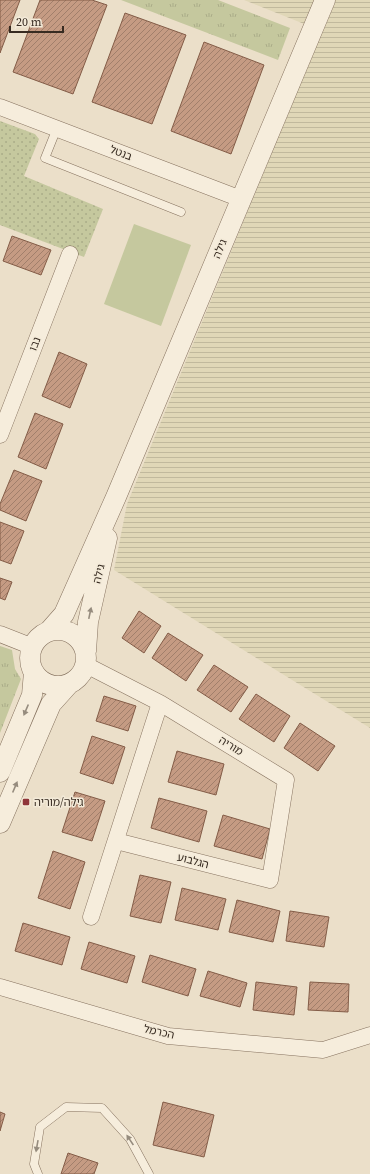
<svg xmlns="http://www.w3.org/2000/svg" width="370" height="1174" viewBox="0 0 370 1174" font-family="'Source Serif 4','Noto Sans Hebrew',serif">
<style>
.farmland{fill:url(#farmland-rules)}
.grass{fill:url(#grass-dots)}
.park{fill:url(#park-tufts)}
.pitch{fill:#c5c89e}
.building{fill:url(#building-hatch);stroke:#835c47}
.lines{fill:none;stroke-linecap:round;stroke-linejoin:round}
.service-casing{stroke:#86725f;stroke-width:9}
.minor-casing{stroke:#86725f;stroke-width:17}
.tertiary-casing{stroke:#86725f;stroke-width:21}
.service{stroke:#f6eddc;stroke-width:8}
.minor{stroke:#f6eddc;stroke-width:16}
.tertiary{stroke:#f6eddc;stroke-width:20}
.oneway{fill:#968c7e}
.poi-dot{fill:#8f353a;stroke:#f3ead8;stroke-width:1.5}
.labels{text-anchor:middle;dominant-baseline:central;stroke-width:3;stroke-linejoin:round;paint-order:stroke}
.street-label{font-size:11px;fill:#372b21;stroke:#f3ead8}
.poi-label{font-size:11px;fill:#372b21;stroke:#f3ead8;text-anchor:start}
</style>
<defs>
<pattern id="farmland-rules" width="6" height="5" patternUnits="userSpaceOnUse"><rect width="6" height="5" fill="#e0d7b7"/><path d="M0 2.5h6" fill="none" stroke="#c1b99d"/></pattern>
<pattern id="grass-dots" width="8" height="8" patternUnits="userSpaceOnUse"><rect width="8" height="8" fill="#c5c89e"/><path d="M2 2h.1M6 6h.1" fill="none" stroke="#aaac88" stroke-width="1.8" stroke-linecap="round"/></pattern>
<pattern id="park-tufts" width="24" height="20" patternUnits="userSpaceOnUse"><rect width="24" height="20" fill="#c5c89e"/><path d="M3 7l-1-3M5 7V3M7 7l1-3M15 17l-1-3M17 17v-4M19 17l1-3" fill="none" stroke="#aaac88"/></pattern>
<pattern id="building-hatch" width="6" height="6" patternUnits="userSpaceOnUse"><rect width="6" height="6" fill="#c59b83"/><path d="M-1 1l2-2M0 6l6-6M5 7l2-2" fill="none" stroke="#a17f6b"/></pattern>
</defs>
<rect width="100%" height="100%" fill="#ebdfc9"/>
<path class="farmland" d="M244,0H370V728L114,570L127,504L322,31Z"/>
<path class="grass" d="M0,121L35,134L39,139L24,176L103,209L84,257L0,225Z"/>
<path class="park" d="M121,0H218L290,28L278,60Z
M0,646L12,650L15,669L21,679L0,733Z"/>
<path class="pitch" d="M134,224L191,245L161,326L104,304Z"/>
<path class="building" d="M0,0H20L0,53Z
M40,0H92L107,5L73,94L13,72Z
M125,13L186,35L152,124L92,102Z
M204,42L264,65L231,154L171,131Z
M12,236L51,250L41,275L3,261Z
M59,352L87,364L70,408L42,396Z
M35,413L63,424L46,469L18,457Z
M14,470L42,481L26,521L0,510V504Z
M0,522L24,531L11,564L0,560Z
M0,578L12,582L5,600L0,598Z
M139,611L161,626L144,653L122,638Z
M168,633L203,655L186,681L152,658Z
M214,665L248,687L231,712L197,690Z
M256,694L290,716L274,742L239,719Z
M104,696L136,706L128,731L96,721Z
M300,723L335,746L318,771L284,748Z
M92,736L125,747L113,784L80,773Z
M177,751L224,764L216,795L168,782Z
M75,792L105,801L92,841L62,832Z
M159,798L207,811L199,842L151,828Z
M223,815L270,829L262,859L214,846Z
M53,851L85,862L70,909L38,898Z
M140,875L171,882L161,923L130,916Z
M182,888L226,899L218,930L175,920Z
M237,900L280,911L273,942L229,932Z
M290,911L329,917L324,947L286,941Z
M23,923L70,937L62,965L15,951Z
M89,942L135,956L127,983L81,969Z
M150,955L196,969L188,996L142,982Z
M208,971L247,983L240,1007L200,996Z
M256,982L297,987L294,1015L253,1010Z
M310,982L349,984L348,1012L308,1010Z
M163,1102L214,1115L204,1157L153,1145Z
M0,1112L5,1114L0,1131Z
M68,1153L98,1163L94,1174H61Z"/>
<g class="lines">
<g class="service-casing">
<path id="service" d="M57,128L45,158L181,212
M38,1174L34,1164L40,1127L66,1107L102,1108L130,1139L149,1174"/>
</g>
<g class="minor-casing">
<path id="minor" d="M0,107L241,199
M0,435L70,254
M0,634L33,647
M86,665L160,703L286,780L270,880L116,841
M91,917L160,703
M0,987L168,1036L323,1050L370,1035"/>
</g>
<g class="tertiary-casing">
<path id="tertiary" d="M30 658a28 28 0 1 1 56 0a28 28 0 1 1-56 0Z
M49,631L64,614L116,497L325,0
M86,651L88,622L107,538
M0,772L32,695L34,672
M0,823L51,704L69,684"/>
</g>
<use href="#service" class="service"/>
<use href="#minor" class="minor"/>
<use href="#tertiary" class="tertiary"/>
</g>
<defs><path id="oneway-solid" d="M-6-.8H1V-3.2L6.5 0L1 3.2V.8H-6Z"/></defs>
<g class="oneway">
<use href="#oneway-solid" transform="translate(90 613) rotate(-78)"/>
<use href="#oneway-solid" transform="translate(26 710) rotate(113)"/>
<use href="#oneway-solid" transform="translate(15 787) rotate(-67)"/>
<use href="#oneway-solid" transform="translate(130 1140) rotate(-124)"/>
<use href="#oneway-solid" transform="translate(37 1146) rotate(100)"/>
</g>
<rect class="poi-dot" x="22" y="798" width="8" height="8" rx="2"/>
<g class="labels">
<g class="street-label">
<text transform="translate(121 153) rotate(21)">בנטל</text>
<text transform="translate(220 249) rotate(-67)">גילה</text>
<text transform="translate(35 344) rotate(-69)">נבו</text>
<text transform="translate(99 574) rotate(-76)">גילה</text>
<text transform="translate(231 746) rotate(32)">מוריה</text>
<text transform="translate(193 861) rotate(14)">הגלבוע</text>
<text transform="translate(159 1032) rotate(13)">הכרמל</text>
</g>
<g class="poi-label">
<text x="34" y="802">גילה/מוריה</text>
</g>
</g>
<path d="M10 26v6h53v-6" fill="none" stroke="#372b21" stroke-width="2"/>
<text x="16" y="26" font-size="12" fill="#372b21" stroke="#f3ead8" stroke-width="3" paint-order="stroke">20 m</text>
</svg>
